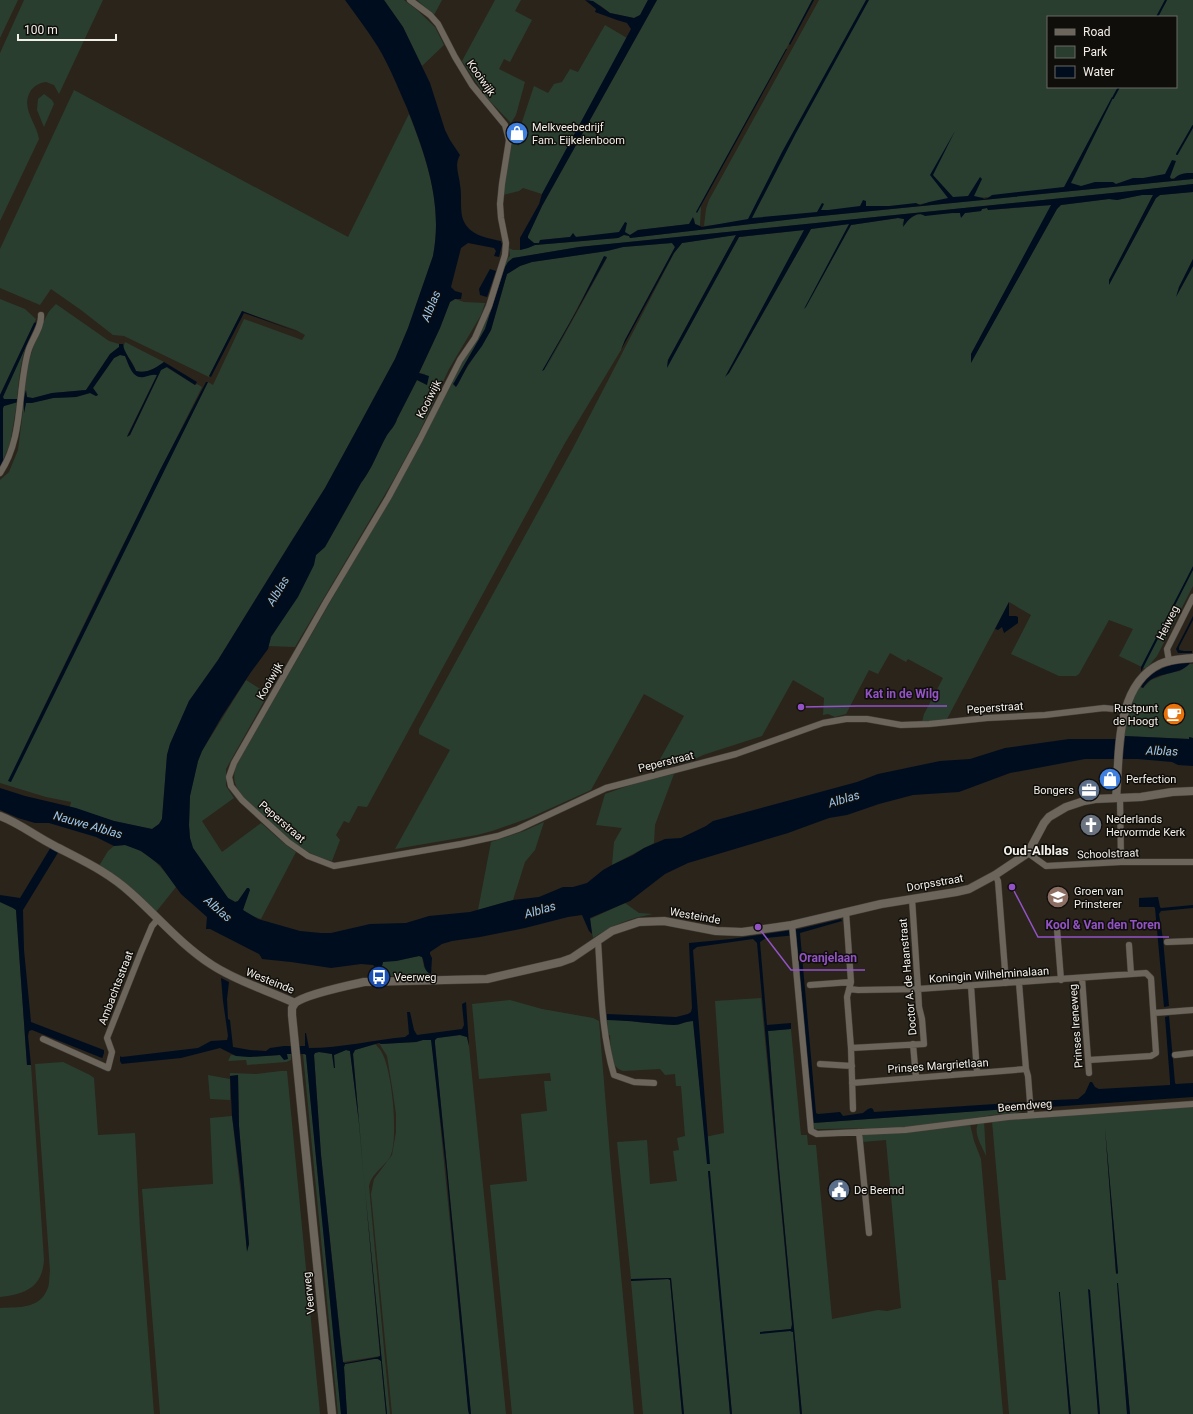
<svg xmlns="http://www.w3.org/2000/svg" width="1193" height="1414" viewBox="0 0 1193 1414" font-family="Roboto,sans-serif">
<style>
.green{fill:#2a3e30;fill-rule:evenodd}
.water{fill:#000d1f;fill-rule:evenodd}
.pier{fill:#2a241b}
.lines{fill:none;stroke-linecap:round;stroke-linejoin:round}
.stream{stroke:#000d1f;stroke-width:2}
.street-casing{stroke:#433e38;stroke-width:7}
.secondary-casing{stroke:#433e38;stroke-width:9}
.street{stroke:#6c655b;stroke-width:6}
.secondary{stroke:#6c655b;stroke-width:8}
.labels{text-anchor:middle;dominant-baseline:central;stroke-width:3;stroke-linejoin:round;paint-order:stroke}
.street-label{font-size:11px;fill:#f2eee8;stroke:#100e0a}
.poi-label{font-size:11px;fill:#f2eee8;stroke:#100e0a;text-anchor:start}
.water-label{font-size:12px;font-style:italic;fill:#9bc7f1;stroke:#100e0a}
.quarter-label{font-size:13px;font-weight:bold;fill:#f2eee8;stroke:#100e0a}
.leader{fill:none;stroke:#9353c7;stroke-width:1.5}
.callout-dot{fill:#9353c7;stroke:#100e0a;stroke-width:1.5}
.callout-label{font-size:12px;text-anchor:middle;font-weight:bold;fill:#9353c7;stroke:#100e0a;stroke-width:3;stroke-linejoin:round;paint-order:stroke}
</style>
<rect width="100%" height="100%" fill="#2a241b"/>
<path class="green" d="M0,0H18L0,38Z
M24,0H103L59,94L54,85L46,82C38,83 32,87 29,94C22,110 37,124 39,139L0,221V53Z
M384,0H404L416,9L435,27L444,45L422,66L403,27Z
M417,0H442L434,15Z
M495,0H521L515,11L532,20L510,62L504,59L499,69L525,82L516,115L511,123L486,97L462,61Z
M589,0H648L640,15L634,18L610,13L601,6Z
M657,0H813L710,187L698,212L701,206L700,226L695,224L694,218L689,224L638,230L630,235L570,237L540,240L539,243H534L528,238V236L542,206Z
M819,0H1193V176L704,226L706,209L709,200ZM1048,17H1176V87H1048Z
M605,25L627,38L542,194L523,188L519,191L503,195L507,165L512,142H515L518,146L526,132L520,128L534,86L548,93L554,84L562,82L570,69L578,72Z
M74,90L348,237L409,114C427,160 443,206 433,256L408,328L395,359L355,433L325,488L291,542L218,660L189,701L170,744L167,755L162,819L159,824L152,829L114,821L70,807L71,802L46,797L0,783V480L9,472L18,450L24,403V413L26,403L45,400L53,398L76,397L90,393L96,396L98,395L93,388L114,358L120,355L125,356L128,363L141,377L153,374L157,375L127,436L130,435L161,370L166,367L195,385L197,384L202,387L103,585L8,781L208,382L213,385L244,319L302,340L305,335L296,330L242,311L209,377L124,336L113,335L81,310L51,289L40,305L0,288V249Z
M44,94L52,100L54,104L44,127L37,110L38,99Z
M1193,179V184L1122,192L579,247L513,258L508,262L504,271L485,329L455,381L456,385L491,330L507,274L520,266L532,262L607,251L623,247L672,243L675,247L625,340L621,350L565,443L367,807L358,806L349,823L344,821L336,835L340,840L332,861C295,852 271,823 244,798C234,786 231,777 238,762L363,545L459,366L506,260L510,256L509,248C516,253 528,248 535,245L618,238L624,235L629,236L630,238L811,217ZM604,257L607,258L545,370Z
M1193,192V259L1179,287L1177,295L1193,266V586L1157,656L1146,669L1119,656L1133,629L1109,620L1079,674L1076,676H1059L1011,654L1031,615L1009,602L947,719L922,722L924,714L943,678L908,659L906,662L890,653L878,674L869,670L846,714L835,717L828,714L823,715L824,698L793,680L762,736L703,755L691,761L654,770L684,716L644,694L591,790L529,818L492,831L477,835L395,849L450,750L419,734V729L573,448L674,253L682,243L736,235L668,360L667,366L739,237L805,230L727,375L729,373L811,229L850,224L805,308L851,225L898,218L905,219L902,225L909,219L918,214L960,213L961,217L965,213L981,211L982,209L987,208L988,210L1052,205L971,354V362L1057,209L1061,205L1109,199L1117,200L1142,195H1153L1109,280V284L1156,198L1160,195Z
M0,299L25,309L36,319L0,395Z
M455,299L464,302L485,303L481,315L449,369L420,431L394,479L295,647L268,646L271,637L303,586L309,574L316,555L325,547L361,483C372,469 378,451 387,435C391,429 395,426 397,419L417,380L427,385L425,374L419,373L440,328L450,302Z
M56,304L109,341L119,344V347L110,354L86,390L52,393L33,398H27C18,381 39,330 48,313C50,310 53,307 56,304Z
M125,342L164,362C156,368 146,374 136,371L133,364L123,349Z
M27,343C20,362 19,380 17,399H4L2,397Z
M17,402L10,444L3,460V408L4,406Z
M1190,664H1193V738L1189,737V739L1124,736L1130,709L1135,695L1139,686L1143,688L1151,680L1169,673L1180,671Z
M246,680L268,694L226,769V786L234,798L202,821L222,852L261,823L285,844L296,852L261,919L250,915L243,910L247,888L238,901L236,902L228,898L193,848L190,838L189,825L190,796L198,761L202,751Z
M674,774L655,825L654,843L612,865L614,842L622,828L596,825L605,794L636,783Z
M544,822L535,850L525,862L513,900L478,910L491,842L524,831Z
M125,845C149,851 163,868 176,887L156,912L99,866L108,851L114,846Z
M0,902L13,908L16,910L27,1065H31L44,1260C42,1288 25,1294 0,1297Z
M625,903L639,913L653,914C630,918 612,925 593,938L590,919Z
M419,956L422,957L424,967L429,974H431V976H382L381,970L383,962L388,960L396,961Z
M761,998L792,1324V1329L760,1332V1333L790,1331L793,1332L800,1414H732L709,1171H708L730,1414H684L671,1278L631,1279L617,1142L647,1140L650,1184L677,1181L673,1151L679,1150L677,1138L685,1136L681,1086H676L675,1074L665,1075L660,1069L623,1071C609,1067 611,1048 610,1035H608L607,1020C629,1020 651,1024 674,1025C680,1025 686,1021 693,1021L705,1137L724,1133L715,1001Z
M510,1000L542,1009L593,1018L599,1021L611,1168L634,1414H512L490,1185L527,1181L521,1114L547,1111L544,1081H551L550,1073L479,1079L472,1004Z
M791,1029L801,1135H807L808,1145H816L832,1319L878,1310L887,1311L901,1308L886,1140L862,1142L863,1135L928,1130L963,1123L970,1124L974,1141L981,1159L1003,1414H802L777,1147L768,1031Z
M460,1035L467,1037L469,1046L506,1414H471L435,1044V1040L437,1038Z
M423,1040H431L432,1042L469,1414H392L371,1194L374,1179L392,1155L396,1132V1114L393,1093L387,1056L379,1043L381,1044L416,1042Z
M375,1044C377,1046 381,1050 382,1053C392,1070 399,1139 390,1157C384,1167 371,1174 369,1186L390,1414H387L365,1190L380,1356L343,1362L321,1155L314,1055L315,1053L319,1052L332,1054L334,1068V1055L346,1050L350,1051L359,1123L364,1184L353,1054L355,1050Z
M287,1054H291V1060L286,1062L247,1065L246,1060L228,1061L231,1055L250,1057L280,1055L283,1057Z
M303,1054L306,1055L341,1414H338Z
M63,1062L90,1075L94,1078L98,1135L135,1133L140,1231L154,1414H0V1308C18,1307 39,1309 47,1290C50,1285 49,1276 50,1271L35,1064Z
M281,1071H287L320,1414H160L142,1189L213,1184L210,1118L232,1116L247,1250L249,1244L239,1126L238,1075L230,1076V1073L256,1074Z
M208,1075L230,1079V1100L210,1099Z
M1193,1103V1414H1130L1125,1358L1117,1283L1127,1414H1100L1089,1289L1098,1414H1071L1059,1292L1069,1414H1009L998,1280H1006L992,1121ZM1105,1128L1118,1273L1116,1274Z
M1023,1108L1021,1112L1016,1113L992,1115L925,1127L823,1129H815L813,1123Z
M984,1121L986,1156C982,1146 972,1132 979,1122Z
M668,1279L670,1280L682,1414H643L631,1281Z
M374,1359H378L381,1361L386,1414H347L344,1367L345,1364Z"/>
<path class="water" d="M345,0H384L403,27L430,83L445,130L450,140L460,155C454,165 459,174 460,185C462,195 460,205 462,216C466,234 485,238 501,241L502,245L499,257L494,256L496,251L494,248L468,243L461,248L451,287L455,291L462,293L461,299H455L450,302L440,328L419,373L429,376L427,385L417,380L397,419C395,426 391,429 387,435C378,451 372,469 361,483L325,547L316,555L314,565L298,597L271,637L268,649L251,672L221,718L202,751L198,761L190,796L189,825L190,838L193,848L228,898L235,902L238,901L247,888H249L250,890L243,910L258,919L300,931L321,933H331L370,924L406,923L429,916L470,912L513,900L539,897L563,887H573L587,883L603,870L612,865L633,855L644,848L665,839L681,838L706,826L713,821L857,782L878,774L940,761L970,759L1005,748L1069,739H1117L1124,736L1189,739V737L1193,738V766L1178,765L1172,762L1138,759H1085L1010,773L959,792L913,795L879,804L847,815L829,818L788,833L688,863L665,874L630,901L590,918L592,934L589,931L582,915L568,917L525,928L480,937L452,941L442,944L430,952V954L432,958L431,974C423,971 425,963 422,957L419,956L396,961L383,962L381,970L382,976L375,977L374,966L373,965L361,964L331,968L291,962L262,959L261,957L259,954L210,929H206L207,917L181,894L160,865L141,851L125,845L114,846L96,837L49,823H35L18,818L0,810V788L25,796L76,808L114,821L152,829L159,824L162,819L167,755L170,744L189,701L218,660L291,542L325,488L355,433L395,359L408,328L433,256C443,204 426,156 407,108C398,88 390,67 378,47C368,31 356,15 345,0Z
M585,0L593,1L610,13L634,18L640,15L648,0H657L542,206L528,236V238L534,243H539L540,240L570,237L573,233L576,237L619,232L625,222L627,223L625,232L630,235L638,230L689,224L693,217L695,224L702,227L748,219L782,152L866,0H869L796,133L752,218L817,212L822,203L824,204L821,210H828L860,206L863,200L866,201V206H889L916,203L920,205L929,202L948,198L930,175L955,131L933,175L953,197L968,196L980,177L982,179L974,196L983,198L984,199L988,198L992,195L1064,187L1112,97L1113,98L1071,183L1081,186L1095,182H1113L1116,184L1133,178H1143L1165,174L1172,160L1176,161L1170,177L1171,179H1174C1179,173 1186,173 1193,173V179L811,217L630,238L629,236L624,235L618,238L535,245L528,248L520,250V238L539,204L542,194L631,29L627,23L617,20L595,12L596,9Z
M812,0H814L790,45L789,44Z
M786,49H787L697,213L696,212Z
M1193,184V192L1160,195L1156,198L1109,285V280L1153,195H1142L1117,200L1109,199L1061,205L1057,209L971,363V354L1051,205L988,210L987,208L982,209L981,211L965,213L961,218L960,213H952L925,216C916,210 908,220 903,227L904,219L898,218L851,225L806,307L804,309L849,224L811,229L729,373L725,377L804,230L739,237L667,368L668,360L736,235L682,243L674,253L621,350L625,340L675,247L672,243L623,247L607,251L532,262L520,266L507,274L491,330L482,346L468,365L458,384L456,387L453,384L455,381L485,329L505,267L508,262L513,258L579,247L1122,192Z
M604,256L607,257L544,370L542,371L577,310Z
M1193,259V266L1176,297L1179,287Z
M490,269L496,271L487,297L480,295L479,289Z
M242,311L298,332L244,313L211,377L209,376Z
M37,322L3,397L4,399H17L24,398L26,390L27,397L33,398L52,393L86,390L110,354L119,347V344H123C123,351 133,363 136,371C146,374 156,368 164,362L197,382L195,385L167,367L161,370L130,435L127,437L157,375C152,374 149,376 144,377C132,379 129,365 125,356L120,355L114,358L93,388L98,395L96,396L90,393L76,397L53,398L32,403H26L24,413V403L18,402L4,406L3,408V464L0,468V395L34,323Z
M206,382H208L11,782L8,781L160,470Z
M1193,566V570L1141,672V667Z
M1009,602V616H1016L1018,617V623L1004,633L1002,627L998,630L995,629Z
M1193,616V620L1179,647V650L1184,651H1192V653H1178L1176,649Z
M1179,663H1190C1181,674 1165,672 1152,679C1148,681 1145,685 1143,688L1141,687C1149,672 1163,667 1179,663Z
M51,847L59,851L23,910L24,950L31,1022L122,1057L198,1048L211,1041L227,1040L228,1036L223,1001L221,978L229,982L227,999L228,1019L230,1020L233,1047L250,1050L266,1051L270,1048L284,1046H305V1033H306L309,1048C341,1048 373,1040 405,1037L409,1034L407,1012H410L414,1030L417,1035L462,1029L464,1025L462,1004L466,1002L469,1046L467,1037L460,1035L437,1038L435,1040V1044L471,1414H469L468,1410L446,1169L431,1040H423L416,1042L381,1044L379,1043L355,1050L353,1054L365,1189L387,1414H386L381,1361L378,1359H374L345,1364L344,1367L347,1414H341L306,1055L305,1054H287L288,1059L284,1060L280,1055L250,1057L236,1056L220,1048L181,1058L121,1064L102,1058L32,1030L29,1031L28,1036L31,1065H27L16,910L13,908L0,902V895L20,898ZM346,1050L350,1051L359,1123L380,1352V1356L378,1357L345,1363L343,1362L340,1336L321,1155L314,1055L315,1053L319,1052L332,1054L334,1068H335L334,1055Z
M1158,897L1160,907L1161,908L1193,905V908L1161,911L1159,914L1163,939L1169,1006L1164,1007L1155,908L1154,907H1139V898Z
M841,919L842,921L800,933L816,1113L818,1114L840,1112L843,1116L863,1113L868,1109L871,1108L873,1109L874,1112L1026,1102V1105L1023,1108L813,1123L796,935L766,938L760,942L767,1025L791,1023V1029L768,1031L777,1147L802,1414H800L793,1332L790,1331L760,1334V1332L791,1329L792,1324L757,943L753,939L697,947L693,950L710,1164H707L693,1021C686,1021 680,1025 674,1025C651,1024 629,1020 607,1020V1014L676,1017L688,1014L691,1012L692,1008L689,943L731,939L799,929Z
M1169,1016L1175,1083L1176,1084L1193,1083V1097L1035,1108L1032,1104V1101L1078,1099L1085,1093L1090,1082H1092L1095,1087L1099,1089L1170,1085V1081L1165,1017Z
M238,1075L239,1126L249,1244L247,1252L241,1186L232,1116L230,1076Z
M1105,1128L1118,1273L1117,1274L1116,1273Z
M708,1171H710L732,1414H730Z
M671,1278L684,1414H682L670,1280L668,1279L631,1281V1279Z
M1117,1283H1118L1130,1414H1127Z
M1088,1289L1090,1290L1100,1414H1098Z
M1059,1292H1060V1294L1071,1414H1069Z"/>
<path class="pier" d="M104,1049L120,1055V1061L123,1066L102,1059L104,1053Z"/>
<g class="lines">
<path class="stream" d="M1157,17L1166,0
M1113,98L1119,87
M1177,154L1193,126"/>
<g class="street-casing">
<path id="street" d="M410,0L430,15L438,24L455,57L472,85L505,125L509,140L502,184L500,204L501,218L506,243L505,255L489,306L475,338L460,360L420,439L388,498L326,602L234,763L229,777L231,786L242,800L288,842L308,856L334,866L461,844L498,836L518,829L606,788L736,754L823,723L846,719H867L901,725L929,724L987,718L1045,715L1104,708L1124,710
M0,473C24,437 17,392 28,352C31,340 42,328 41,315
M1169,661L1167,649L1193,597
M1120,798L1121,862
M1028,853L1046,866L1121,862H1193
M995,875L998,881L1006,983
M846,912L851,982L847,997L851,1048L853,1109
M792,925L811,1131L817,1134L905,1130L1008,1117L1193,1104
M1057,929L1061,980
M598,941C601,985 601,1032 614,1075L634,1082L654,1083
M1167,942L1193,941
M1129,945L1131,974
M1082,978L1089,1073
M1019,983L1026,1069L1028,1076L1031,1115
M810,985L851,982
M971,986L977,1073
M849,989L858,990L918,989L1146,973L1151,978L1156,1053L1151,1056L1089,1060
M1154,1013L1193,1010
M43,1039L108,1068L112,1052L107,1038L141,952L152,926L158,919
M913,1044L916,1078
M851,1048L924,1044L922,1019L919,1007L918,989L912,899
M1175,1055L1193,1053
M820,1064L852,1066
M852,1083L1026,1069
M859,1132L869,1233"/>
</g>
<g class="secondary-casing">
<path id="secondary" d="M1116,798C1120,756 1114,686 1160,664C1170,659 1182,659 1193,658
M0,816C19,823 35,836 53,845C81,860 107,871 131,893C158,917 181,945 212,965C238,982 267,990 295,1003
M295,1003C304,995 350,985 364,982L487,979L561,962L572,958L612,931L639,922L664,921L716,931L742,932L792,925L881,904L956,892L969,889L995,875L1028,853L1044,823L1049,817L1066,807L1084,801L1095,799L1141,797L1172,792L1193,791
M295,1003L292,1008V1015L332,1414"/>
</g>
<use href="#street" class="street"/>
<use href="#secondary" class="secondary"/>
</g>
<defs>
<g id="shop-disc" transform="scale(1.15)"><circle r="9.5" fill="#3f7fe0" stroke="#100e0a"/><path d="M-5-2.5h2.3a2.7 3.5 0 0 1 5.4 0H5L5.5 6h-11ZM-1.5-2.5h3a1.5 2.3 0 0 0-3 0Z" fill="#fff"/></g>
<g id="cafe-disc" transform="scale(1.15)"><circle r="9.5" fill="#e8710a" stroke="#100e0a"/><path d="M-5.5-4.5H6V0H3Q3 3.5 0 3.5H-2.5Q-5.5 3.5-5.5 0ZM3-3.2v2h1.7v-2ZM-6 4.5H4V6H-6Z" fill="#fff"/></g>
<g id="office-disc" transform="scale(1.15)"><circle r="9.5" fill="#5c6f8a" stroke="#100e0a"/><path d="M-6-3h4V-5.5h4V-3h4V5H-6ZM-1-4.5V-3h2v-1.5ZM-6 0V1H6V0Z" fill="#fff"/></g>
<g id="church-disc" transform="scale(1.15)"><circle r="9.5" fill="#6b7280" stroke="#100e0a"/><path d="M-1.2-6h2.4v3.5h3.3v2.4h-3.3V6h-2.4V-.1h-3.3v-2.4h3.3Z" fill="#fff"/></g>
<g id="school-disc" transform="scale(1.15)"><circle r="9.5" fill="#8d6e63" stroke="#100e0a"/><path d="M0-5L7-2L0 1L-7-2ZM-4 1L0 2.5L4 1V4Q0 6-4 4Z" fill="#fff"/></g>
<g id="bus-disc" transform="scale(1.15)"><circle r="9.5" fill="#1a4fb4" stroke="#100e0a"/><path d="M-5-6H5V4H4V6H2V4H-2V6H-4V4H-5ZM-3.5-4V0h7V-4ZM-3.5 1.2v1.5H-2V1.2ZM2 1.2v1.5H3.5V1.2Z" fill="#fff"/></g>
<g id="civic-disc" transform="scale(1.15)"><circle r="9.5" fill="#5c6f8a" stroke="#100e0a"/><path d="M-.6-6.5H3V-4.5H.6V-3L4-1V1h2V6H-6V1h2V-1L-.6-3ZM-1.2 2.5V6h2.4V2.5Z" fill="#fff"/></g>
</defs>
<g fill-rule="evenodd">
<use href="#shop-disc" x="517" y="133"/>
<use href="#cafe-disc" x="1174" y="714"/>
<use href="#shop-disc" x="1110" y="779"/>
<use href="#office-disc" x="1089" y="790"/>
<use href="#church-disc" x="1091" y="825"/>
<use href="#school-disc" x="1058" y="897"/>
<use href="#bus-disc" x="379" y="977"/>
<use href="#civic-disc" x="839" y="1190"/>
</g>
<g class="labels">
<g class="street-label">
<text transform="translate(481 78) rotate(55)">Kooiwijk</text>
<text transform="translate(429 399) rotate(-63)">Kooiwijk</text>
<text transform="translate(1168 623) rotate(-64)">Heiweg</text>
<text transform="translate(270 681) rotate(-60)">Kooiwijk</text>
<text transform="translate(995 708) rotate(-4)">Peperstraat</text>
<text transform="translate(666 762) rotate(-14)">Peperstraat</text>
<text transform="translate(282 822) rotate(41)">Peperstraat</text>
<text transform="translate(1108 854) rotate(-2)">Schoolstraat</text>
<text transform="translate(935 883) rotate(-10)">Dorpsstraat</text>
<text transform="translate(695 916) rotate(10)">Westeinde</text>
<text transform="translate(989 975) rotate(-4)">Koningin Wilhelminalaan</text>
<text transform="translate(908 977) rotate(-95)">Doctor A. de Haanstraat</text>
<text transform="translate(270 981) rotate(22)">Westeinde</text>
<text transform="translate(116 988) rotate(-69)">Ambachtsstraat</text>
<text transform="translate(1076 1026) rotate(-94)">Prinses Ireneweg</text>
<text transform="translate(938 1066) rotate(-4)">Prinses Margrietlaan</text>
<text transform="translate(1025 1106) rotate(-5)">Beemdweg</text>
<text transform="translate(309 1293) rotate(-96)">Veerweg</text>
</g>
<g class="poi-label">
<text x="532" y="127">Melkveebedrijf<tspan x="532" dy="13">Fam. Eijkelenboom</tspan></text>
<text x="1158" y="708" text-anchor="end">Rustpunt<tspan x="1158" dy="13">de Hoogt</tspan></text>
<text x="1126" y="779">Perfection</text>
<text x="1074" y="790" text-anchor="end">Bongers</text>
<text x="1106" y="819">Nederlands<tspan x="1106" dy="13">Hervormde Kerk</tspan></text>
<text x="1074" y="891">Groen van<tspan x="1074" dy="13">Prinsterer</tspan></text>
<text x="394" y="977">Veerweg</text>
<text x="854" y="1190">De Beemd</text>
</g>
<g class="water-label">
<text transform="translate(431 306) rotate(-68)">Alblas</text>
<text transform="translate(278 591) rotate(-59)">Alblas</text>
<text transform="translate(1162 751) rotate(2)">Alblas</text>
<text transform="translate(844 799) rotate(-17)">Alblas</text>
<text transform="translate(88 825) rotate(16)">Nauwe Alblas</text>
<text transform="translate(218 909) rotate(41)">Alblas</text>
<text transform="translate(540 910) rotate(-16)">Alblas</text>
</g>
<g class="quarter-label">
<text x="1036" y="850">Oud-Alblas</text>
</g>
</g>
<path class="leader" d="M801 707L857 706H947M1012 887L1038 937H1169M758 927L791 970H865"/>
<g class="callout-dot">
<circle cx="801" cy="707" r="4"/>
<circle cx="1012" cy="887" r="4"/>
<circle cx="758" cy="927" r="4"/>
</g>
<g class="callout-label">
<text x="902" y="698">Kat in de Wilg</text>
<text x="1103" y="929">Kool &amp; Van den Toren</text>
<text x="828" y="962">Oranjelaan</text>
</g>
<rect x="1047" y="16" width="130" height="72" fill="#100e0a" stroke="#6a6863"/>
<rect x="1055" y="29" width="20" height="6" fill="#6c655b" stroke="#6a6863"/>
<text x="1083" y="36" font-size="12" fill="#f2eee8">Road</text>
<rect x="1055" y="46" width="20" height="12" fill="#2a3e30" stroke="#6a6863"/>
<text x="1083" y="56" font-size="12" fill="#f2eee8">Park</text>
<rect x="1055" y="66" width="20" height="12" fill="#000d1f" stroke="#6a6863"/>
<text x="1083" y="76" font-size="12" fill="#f2eee8">Water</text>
<path d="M18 34v6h98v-6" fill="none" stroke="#f2eee8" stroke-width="2"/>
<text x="24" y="34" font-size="12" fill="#f2eee8" stroke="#100e0a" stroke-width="3" paint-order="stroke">100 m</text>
</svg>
